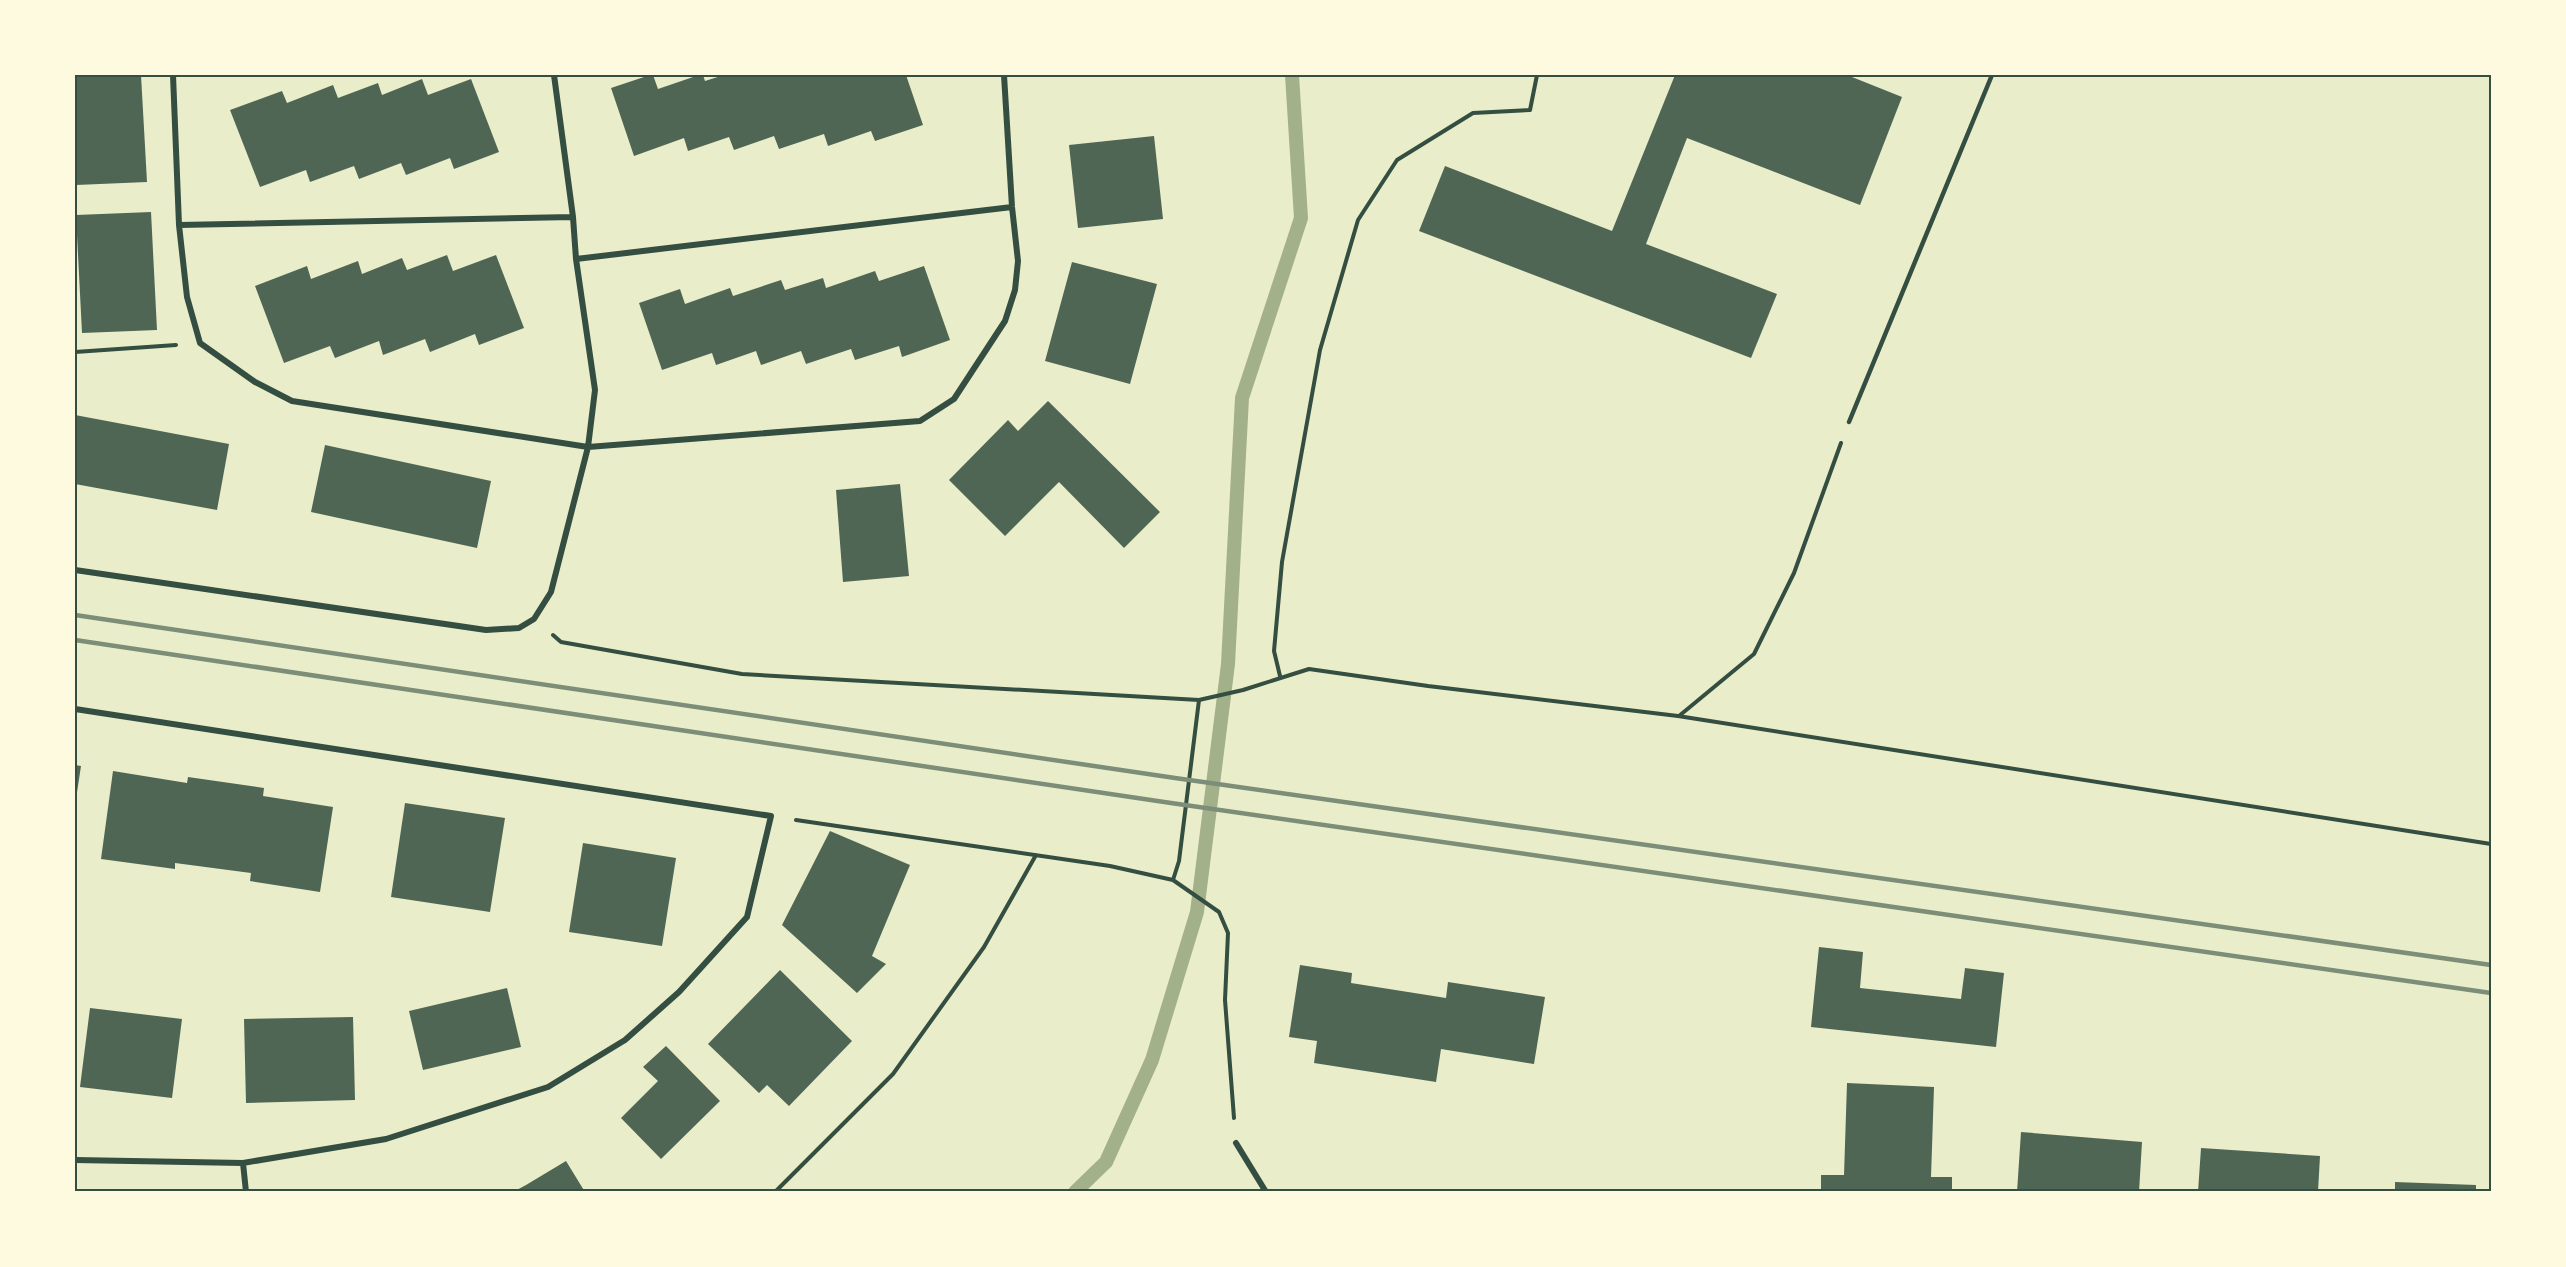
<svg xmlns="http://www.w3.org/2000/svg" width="2566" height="1267" viewBox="0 0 2566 1267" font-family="Jost,sans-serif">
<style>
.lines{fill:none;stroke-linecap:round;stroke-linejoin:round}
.stream{stroke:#a3b18a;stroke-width:14}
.building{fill:#4f6655}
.path{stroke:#344e41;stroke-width:4}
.service{stroke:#344e41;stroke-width:4.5}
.minor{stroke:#344e41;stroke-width:6}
.rail{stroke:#7c8e77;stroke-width:4.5}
.neatline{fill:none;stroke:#344e41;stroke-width:2}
</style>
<rect width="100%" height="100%" fill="#e9edc9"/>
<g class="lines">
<path class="stream" d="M1075,1192L1106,1162L1152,1060L1197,912L1228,664L1242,398L1301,218L1292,75"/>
</g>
<path class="building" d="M75,75H141L147,182L76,185Z
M650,75H653L658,89L699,75H703L705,81L724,75H906L923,125L875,141L871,131L828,146L824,134L779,149L774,136L734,150L729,137L688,151L684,138L634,156L611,88Z
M1675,75H1847L1902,97L1860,205L1687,138L1646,244L1777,294L1751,358L1419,231L1445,166L1612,231Z
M422,79L428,95L471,79L499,152L454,169L450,158L406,175L401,163L359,179L354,166L310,182L306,170L260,187L230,110L282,91L287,103L333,85L338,98L378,83L382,95Z
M1154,136L1163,219L1078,228L1069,145Z
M151,212L157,330L82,333L76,215Z
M447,255L453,271L496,255L524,328L479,345L475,334L430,352L425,339L383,355L379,341L335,358L330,346L284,363L255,286L307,266L311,279L358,261L362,274L402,258L407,270Z
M1072,262L1157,284L1130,384L1045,361Z
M924,266L950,340L902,357L899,346L855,360L851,349L806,364L801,351L761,365L756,351L716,365L712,353L662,370L639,303L680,289L685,304L730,288L733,296L781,280L785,290L823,278L826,288L875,271L879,281Z
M1048,401L1160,512L1124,548L1059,482L1005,536L949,480L1008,420L1018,431Z
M75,415L229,444L217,510L75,484Z
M325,445L491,481L477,548L311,512Z
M900,484L909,576L843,582L836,490Z
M75,765L81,766L76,799H75Z
M113,771L187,783L188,777L264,788L263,796L333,807L320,892L250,881L251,873L175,863V869L101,859Z
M405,803L505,818L490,912L391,897Z
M830,831L910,865L872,956L886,964L857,993L782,925Z
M583,843L676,858L662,946L569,932Z
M1819,947L1863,952L1860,988L1961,999L1965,968L2004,973L1996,1047L1811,1027Z
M1300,965L1352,973L1351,983L1446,998L1448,982L1545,997L1534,1064L1441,1049L1436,1082L1314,1063L1317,1041L1289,1037Z
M780,970L852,1041L789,1106L767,1085L759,1093L708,1044Z
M507,988L521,1047L423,1070L409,1011Z
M90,1008L182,1019L172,1098L80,1087Z
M353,1017L355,1100L246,1103L244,1019Z
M666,1046L720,1101L661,1159L621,1118L658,1081L643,1067Z
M1847,1083L1934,1087L1931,1177H1952V1192H1821V1175H1844Z
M2021,1132L2142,1142L2139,1192H2017Z
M2201,1148L2320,1156L2318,1192H2198Z
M566,1161L585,1192H513L526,1185Z
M2395,1182L2476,1185V1192H2395Z"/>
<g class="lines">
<path class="path" d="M75,352L176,345
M553,635L561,642L742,674L1199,700L1243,690L1309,669L1428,686L1678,716L2491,844
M1280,676L1274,651L1282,562L1320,350L1358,220L1397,160L1473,113L1530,110L1537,75
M1679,716L1754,654L1794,573L1841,443
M796,820L1110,866L1173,880L1219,912L1228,933L1225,1000L1234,1118
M1173,880L1179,861L1199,700
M775,1192L893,1074L984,947L1036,855"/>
<path class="service" d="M1849,422L1992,75"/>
<path class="minor" d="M173,75L179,225L187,297L200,343L255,382L292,401L588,447L920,421L954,399L1005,321L1015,290L1018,261L1012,207L1004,75
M179,225L573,217
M576,259L1012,207
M75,570L486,630L519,628L534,619L551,592L588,447L595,390L576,259L573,217L554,75
M75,709L771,816L747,917L679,992L625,1040L548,1087L386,1139L243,1163L75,1160
M1236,1143L1266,1192
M243,1163L246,1192"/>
<path class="rail" d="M75,615L1175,778L2491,965
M75,640L1171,803L2491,993"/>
</g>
<rect width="2566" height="1267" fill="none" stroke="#fefae0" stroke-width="153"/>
<rect x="76" y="76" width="2414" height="1114" class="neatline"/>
</svg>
